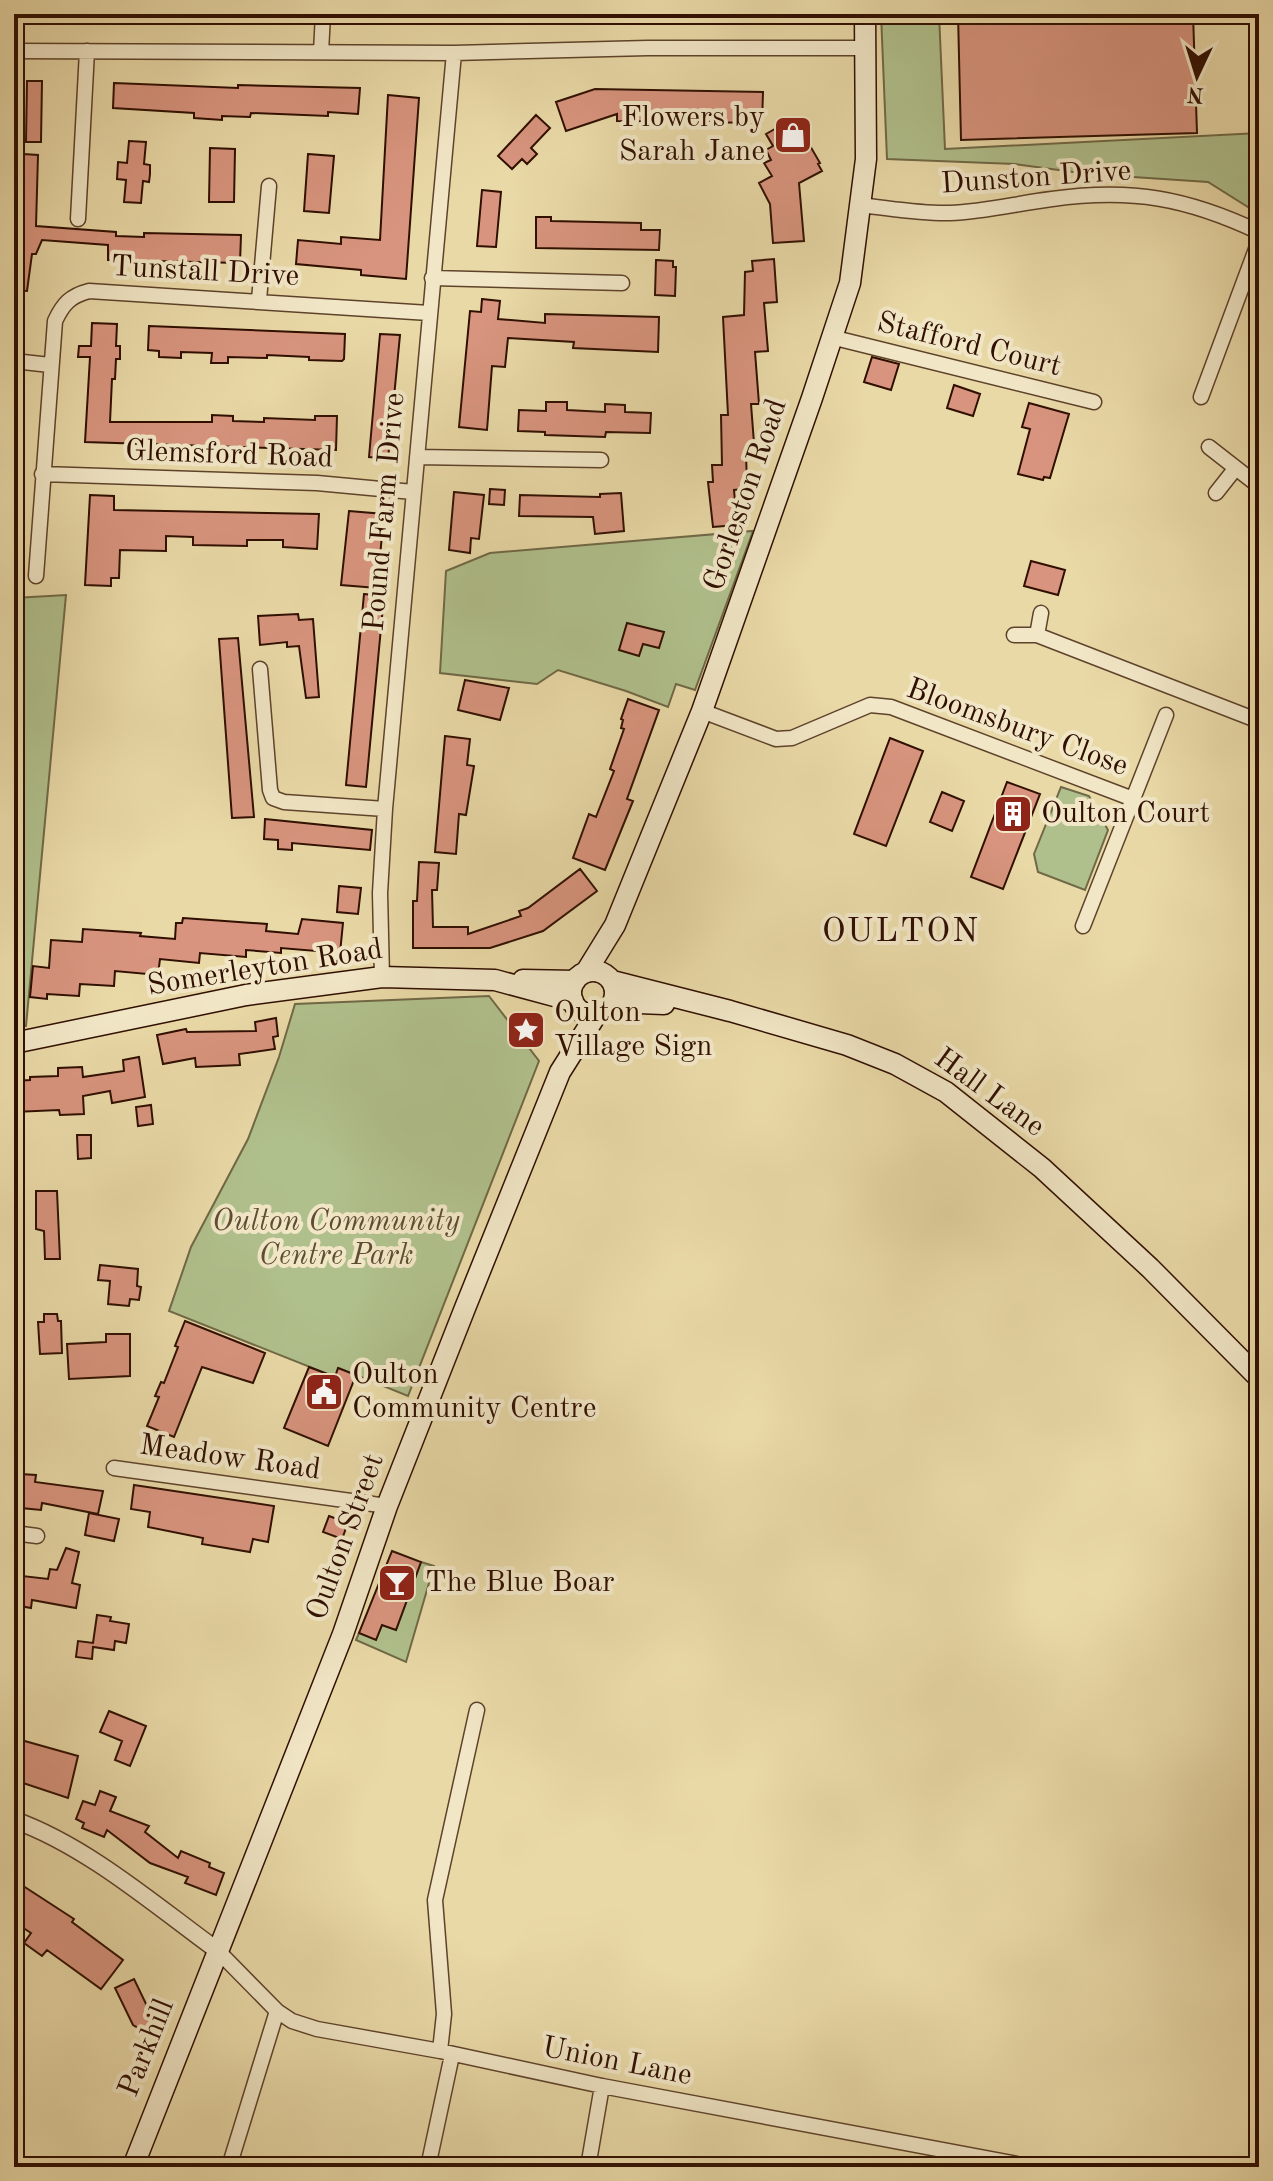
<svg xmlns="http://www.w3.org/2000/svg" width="1273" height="2181" viewBox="0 0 1273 2181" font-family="'Old Standard TT',serif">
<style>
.green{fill:#b0c08c;stroke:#706846;stroke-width:2}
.building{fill:#d8947e;stroke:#300f01;stroke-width:2}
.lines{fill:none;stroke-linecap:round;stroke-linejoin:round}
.minor-casing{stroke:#5e422a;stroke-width:17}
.tertiary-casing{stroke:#5e422a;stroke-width:19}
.secondary-casing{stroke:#300f01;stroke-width:23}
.minor{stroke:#f1e6c6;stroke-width:14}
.tertiary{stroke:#f1e6c6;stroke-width:16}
.secondary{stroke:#f1e6c6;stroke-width:20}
.labels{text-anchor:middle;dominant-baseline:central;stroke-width:8;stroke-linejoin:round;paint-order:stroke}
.poi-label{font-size:30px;fill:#300f01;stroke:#f1e6c6;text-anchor:start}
.street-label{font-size:30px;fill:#300f01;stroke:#f1e6c6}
.park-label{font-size:30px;font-style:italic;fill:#5d4d32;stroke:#f1e6c6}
.quarter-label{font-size:34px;letter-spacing:2px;fill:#300f01;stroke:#f1e6c6}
</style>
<rect width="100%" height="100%" fill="#e9d9a7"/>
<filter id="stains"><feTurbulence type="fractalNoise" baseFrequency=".0025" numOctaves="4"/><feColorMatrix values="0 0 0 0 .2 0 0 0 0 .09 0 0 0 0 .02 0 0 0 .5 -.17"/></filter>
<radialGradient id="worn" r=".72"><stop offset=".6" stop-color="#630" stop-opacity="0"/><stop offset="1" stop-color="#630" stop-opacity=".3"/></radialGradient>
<path class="green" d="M881,14H939L945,149L1259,133V214L1208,182L1088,174L1015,164L887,159Z
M753,531L695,690L676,684L668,707L626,691L558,670L537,684L440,673L446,571L490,553Z
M66,595L26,1026L14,1029V598Z
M1061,787L1089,796L1108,830L1085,890L1038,872L1034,854Z
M489,996L539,1061L408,1396L339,1368L335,1377L169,1311L191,1247L248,1139L279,1057L295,1004Z
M421,1562L434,1566L406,1662L356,1640L359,1633L376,1639L382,1625L396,1630Z"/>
<path class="building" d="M958,14H1193L1197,133L961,140Z
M27,81H42L41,142H26Z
M114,83L238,88V85L360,88L358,114L328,112V116L251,113L250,117L222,116V120L194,118V113L113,108Z
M595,89L763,92L762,123L617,121V114L566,131L556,102Z
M388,95L419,98L406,279L361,275V270L296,264L298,240L341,244V237L380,240Z
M536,115L550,128L531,148L537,154L527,164L522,159L512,169L498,156Z
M794,118L820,163L818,164L822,171L799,183L804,241L773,243L770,204L759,183L772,176L764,163L771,160L766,150L773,146L766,134Z
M129,141L146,142L144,164L150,165V174L149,182L143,181L141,203L124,202L126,180L117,179L118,162L127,163Z
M210,148L235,149L234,202H209Z
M23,154L38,155L36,226L116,232V236L144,237V233L241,235L240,263L108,260V245L42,240L36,254H32L27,291L14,290V238L19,197H21Z
M308,154L334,156L329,213L304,211Z
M482,190L501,192L496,247L477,246Z
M536,217H551V221L641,223V230H660L659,250L536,248Z
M774,259L777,302L764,303L768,351L755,352L759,404H751L755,456H746L747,481H744L745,489L734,490L737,525L713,527L708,482H713L712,465H722L721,415H728L723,317L744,315L745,272L753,271L752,261Z
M656,260L673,261V267H676L675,296L655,295Z
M482,299L500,301L498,319L545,323V314L659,317L658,352L573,348L574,342L508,338L505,367L492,366L487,430L459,427L470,311L481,312Z
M92,323L117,324L116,346H120V359H116L115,379H112L110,422H212V415L233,416V421L264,422V418L315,420V416H337L336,450L85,442L90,357H78L79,346H91Z
M149,326L345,334L344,359L342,361L309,360V357L267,355V358L228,357V363H211L212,353L181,352V358L159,357V351L148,350Z
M380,334L400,335L388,459L369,457Z
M872,357L899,364L891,390L864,382Z
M954,385L980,394L973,416L947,408Z
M546,402H567V410L605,412V404L625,405V412L651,413L650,433L606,432L605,437L545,435V432L518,431L519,410L546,411Z
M1029,403L1069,414L1050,478L1044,477L1043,480L1018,474L1030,429L1022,427Z
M490,489L505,490L504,505L489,504Z
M454,492L484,495L479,539L471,538L470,553L449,550Z
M621,493L624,531L595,534L593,517L519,516L520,495L600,497V494Z
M90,495L114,496V510L319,514L317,549L283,547V540H247V546L193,545V537L166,536V551L120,550L119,578H111V586L85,585Z
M349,511L384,514L377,588L341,585Z
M1031,561L1065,570L1058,595L1024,586Z
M364,594L384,596L366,787L346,785Z
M298,614L299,620L313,619L319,697L306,698L299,646L287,647V642L260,645L258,616Z
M627,623L664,632L659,648L643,644L639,656L619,650Z
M238,638L254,817L232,818L219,639Z
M465,680L509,688L500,720L458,710Z
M628,699L659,710L627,799L633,801L605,870L573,858L589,814L596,817L614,771L610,769L624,729L621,728L623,720L621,719Z
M445,736L470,739L467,765L474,766L466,815L459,814L456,854L435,852Z
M890,738L923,751L886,846L854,834Z
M1007,782L1040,794L1003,889L971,877Z
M942,792L964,801L952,831L930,822Z
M265,819L372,830L370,850L292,843V850L278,849V840L264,839Z
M419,862L439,863L437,890H432L433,927H468V934L521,916L519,911L528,908L580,869L597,891L543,931L490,948H413V901H417Z
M339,886L361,888L358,914L337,912Z
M183,918L267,924L266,931L298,934L302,919L343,923L340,953L281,948V953L246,950V957L200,953L199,963L160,959L158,975L115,971L114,986L80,984L79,996L47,994V999L30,997L33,966L49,968L51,940L82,942L83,929L141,933L140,936L175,939L176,923H182Z
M276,1018L278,1036L273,1037L275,1049L239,1054L240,1065L196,1067L195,1058L163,1064L157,1035L186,1029L187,1032L256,1031L255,1022Z
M139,1057L145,1097L112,1103L110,1091L83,1096L84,1114L60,1115L59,1110L14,1112V1081L30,1080V1077L58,1076V1068L82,1067L83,1077L124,1071L123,1060Z
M151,1105L153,1124L138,1126L136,1107Z
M77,1135H91V1158L78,1159Z
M36,1191H57L60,1259H45L44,1231L36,1229Z
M100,1265L138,1269L137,1286L141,1287L139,1300L130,1299L129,1306L108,1304L110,1281L98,1280Z
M44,1314H57L58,1321H61L62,1353L40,1354L38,1322H44Z
M185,1321L265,1353L253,1383L202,1367L174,1437L147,1426L159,1397L155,1396L161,1382L164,1383L178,1347L175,1346Z
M106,1334H130V1376L69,1379L67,1344L106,1342Z
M309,1367L335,1377L338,1368L356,1375L328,1446L284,1428Z
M20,1474L36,1475L35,1482L103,1491L98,1514L42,1503L41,1510L21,1508L22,1500L14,1499V1479L19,1480Z
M134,1485L274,1506L268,1542L253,1539L250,1552L202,1544L203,1538L148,1527L150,1512L131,1509Z
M89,1513L119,1519L114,1541L85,1535Z
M329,1516L348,1523L342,1539L323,1532Z
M66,1548L79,1552L72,1583L80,1585L76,1608L32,1600L31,1608L14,1605V1575L48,1579L50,1569L57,1570Z
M392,1551L421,1562L396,1630L382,1625L376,1640L359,1633Z
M97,1615L111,1617L110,1621L129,1624L126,1643L115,1641L114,1650L93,1647L92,1659L76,1657L78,1641L93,1643Z
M109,1711L146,1726L130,1766L115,1760L122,1741L100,1732Z
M14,1738L78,1756L68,1798L14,1780Z
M100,1791L116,1797L110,1811L149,1826L145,1832L178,1858L181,1851L210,1863L209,1867L224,1873L216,1895L185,1883L188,1877L150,1863L107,1830L104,1837L82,1828L84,1823L76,1819L83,1801L95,1805Z
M14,1880L74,1919L72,1922L123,1960L101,1989L47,1950L42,1956L24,1943L31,1933L14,1922Z
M134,1979L147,2006L152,2004L163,2026L156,2038L133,2025L115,1988Z"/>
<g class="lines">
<g class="minor-casing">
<path id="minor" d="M14,51L454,53L648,48H865
M321,52L323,14
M859,205C889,208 920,214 950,213C984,212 1019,203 1052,199C1132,188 1187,198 1259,232
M78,219L87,51
M432,278L622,283
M259,300L269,186
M831,337L1094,402
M14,361L50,365
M1201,397L1259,241
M1209,447L1259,486
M417,457L601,460
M42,474L317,483L413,492
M1216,493L1235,469
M36,576L55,321C63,304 70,296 89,291L429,313
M1041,613L1037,635L1259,721
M1014,635H1037
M260,669L270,790L273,798L284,802L385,809
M702,711L776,739L792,738L870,705L891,707L1133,799
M1083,926L1166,715
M382,977L380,893L385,809L454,53
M114,1468L387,1506
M14,1533L37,1536
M218,1951L277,2011L292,2021L317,2029L440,2051L602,2086L1033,2167
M440,2051L444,2014L435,1900L477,1710
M229,2167L277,2011
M428,2167L452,2055
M588,2167L602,2086"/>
</g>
<g class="tertiary-casing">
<path id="tertiary" d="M14,1820C87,1846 156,1906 218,1951"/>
</g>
<g class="secondary-casing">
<path id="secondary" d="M571 993a22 22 0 1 1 44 0a22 22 0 1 1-44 0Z
M586,972L615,925L702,711L812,398L850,283L866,159L865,14
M523,980L575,981
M612,981L730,1011L847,1045L895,1064L946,1092L1042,1168L1150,1268L1259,1378
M613,1002L664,1004
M14,1043L246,995L382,977L495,980L573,1001
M133,2167L343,1634L387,1506L465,1308L560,1072L596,1015"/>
</g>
<use href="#minor" class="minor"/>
<use href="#tertiary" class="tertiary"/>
<use href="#secondary" class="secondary"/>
</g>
<defs>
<g id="shop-square" transform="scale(2)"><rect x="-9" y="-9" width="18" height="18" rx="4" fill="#8f2418" stroke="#f1e6c6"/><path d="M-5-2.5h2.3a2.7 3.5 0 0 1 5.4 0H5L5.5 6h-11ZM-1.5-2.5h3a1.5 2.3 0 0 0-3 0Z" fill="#fff"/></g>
<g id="building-square" transform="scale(2)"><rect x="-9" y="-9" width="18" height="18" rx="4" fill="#8f2418" stroke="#f1e6c6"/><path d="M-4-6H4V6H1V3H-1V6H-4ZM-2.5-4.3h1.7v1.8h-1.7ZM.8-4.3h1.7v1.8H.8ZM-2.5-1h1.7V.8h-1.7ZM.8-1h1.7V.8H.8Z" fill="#fff"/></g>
<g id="sight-square" transform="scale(2)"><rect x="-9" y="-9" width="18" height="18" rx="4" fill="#8f2418" stroke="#f1e6c6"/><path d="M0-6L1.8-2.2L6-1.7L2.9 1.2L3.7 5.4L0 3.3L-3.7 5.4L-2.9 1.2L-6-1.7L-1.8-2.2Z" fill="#fff"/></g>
<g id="civic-square" transform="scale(2)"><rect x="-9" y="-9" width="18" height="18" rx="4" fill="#8f2418" stroke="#f1e6c6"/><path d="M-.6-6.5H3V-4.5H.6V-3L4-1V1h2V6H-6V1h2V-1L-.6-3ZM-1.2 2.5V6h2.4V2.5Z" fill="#fff"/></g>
<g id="bar-square" transform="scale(2)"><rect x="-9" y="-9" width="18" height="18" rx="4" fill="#8f2418" stroke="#f1e6c6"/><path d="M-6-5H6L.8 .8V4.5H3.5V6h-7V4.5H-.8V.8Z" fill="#fff"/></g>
</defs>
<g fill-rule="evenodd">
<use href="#shop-square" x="793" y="135"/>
<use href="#building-square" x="1013" y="814"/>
<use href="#sight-square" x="526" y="1030"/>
<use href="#civic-square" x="324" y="1392"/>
<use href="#bar-square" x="397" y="1583"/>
</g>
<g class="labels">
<g class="poi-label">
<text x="765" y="118" text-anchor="end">Flowers by<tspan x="765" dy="34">Sarah Jane</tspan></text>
<text x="1041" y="814">Oulton Court</text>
<text x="554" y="1013">Oulton<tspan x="554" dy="34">Village Sign</tspan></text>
<text x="352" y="1375">Oulton<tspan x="352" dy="34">Community Centre</tspan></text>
<text x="425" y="1583">The Blue Boar</text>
</g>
<g class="street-label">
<text transform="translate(1036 178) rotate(-4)">Dunston Drive</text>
<text transform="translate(205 272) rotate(3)">Tunstall Drive</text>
<text transform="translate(969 345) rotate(14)">Stafford Court</text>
<text transform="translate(229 455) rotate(2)">Glemsford Road</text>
<text transform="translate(746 495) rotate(-71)">Gorleston Road</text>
<text transform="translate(385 512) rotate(-85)">Pound Farm Drive</text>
<text transform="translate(1017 728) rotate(20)">Bloomsbury Close</text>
<text transform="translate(265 968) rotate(-9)">Somerleyton Road</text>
<text transform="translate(989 1093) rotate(36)">Hall Lane</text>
<text transform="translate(230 1458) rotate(8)">Meadow Road</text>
<text transform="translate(346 1537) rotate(-70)">Oulton Street</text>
<text transform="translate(147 2048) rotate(-68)">Parkhill</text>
<text transform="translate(617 2062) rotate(11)">Union Lane</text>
</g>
<g class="park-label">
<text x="336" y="1222">Oulton Community<tspan x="336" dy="34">Centre Park</tspan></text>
</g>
<g class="quarter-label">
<text x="901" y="932">OULTON</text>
</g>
</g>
<rect width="1273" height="2181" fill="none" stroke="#e9d9a7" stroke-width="48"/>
<rect x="16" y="16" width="1241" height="2149" fill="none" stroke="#300f01" stroke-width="4"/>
<rect x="24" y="24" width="1225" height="2133" fill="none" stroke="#300f01" stroke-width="2"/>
<g transform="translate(1197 76) rotate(184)" stroke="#f1e6c6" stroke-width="6" paint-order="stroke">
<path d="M0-6L14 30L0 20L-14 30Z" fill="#300f01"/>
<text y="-12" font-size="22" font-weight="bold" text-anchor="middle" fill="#300f01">N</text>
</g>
<rect width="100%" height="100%" filter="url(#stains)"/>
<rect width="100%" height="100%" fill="url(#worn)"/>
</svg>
